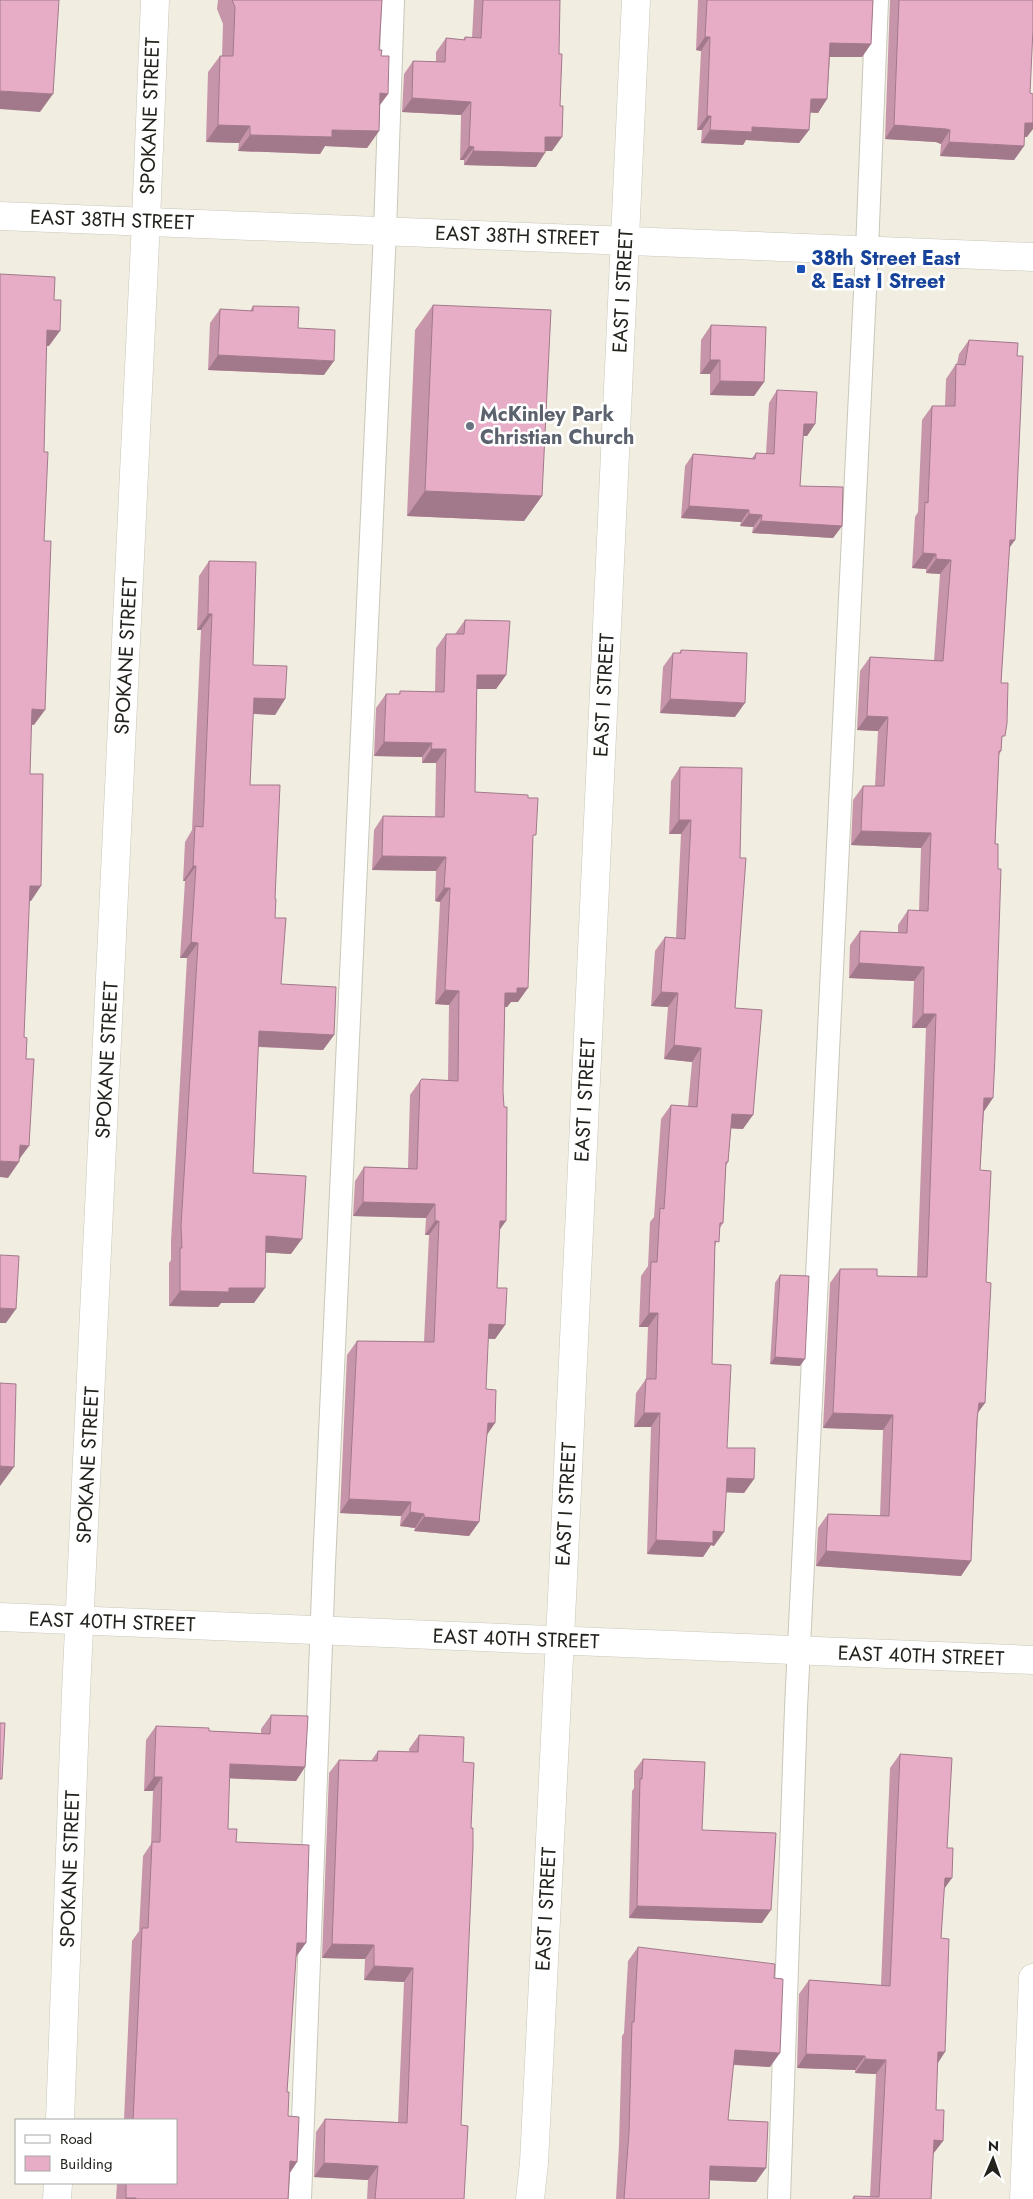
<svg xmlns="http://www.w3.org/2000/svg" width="1033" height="2199" viewBox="0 0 1033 2199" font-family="Jost,sans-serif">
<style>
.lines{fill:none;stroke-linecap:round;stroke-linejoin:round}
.service-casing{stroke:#c9c7ba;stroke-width:24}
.minor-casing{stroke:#c9c7ba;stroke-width:29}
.secondary-casing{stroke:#c9c7ba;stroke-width:29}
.service{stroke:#fff;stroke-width:22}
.minor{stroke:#fff;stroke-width:28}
.secondary{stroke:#fff;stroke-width:28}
.wall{fill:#c795aa}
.shaded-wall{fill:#a2798b}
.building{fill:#e7adc6;stroke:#a2798b}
.transit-dot{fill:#1a4fb4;stroke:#fff;stroke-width:2}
.worship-dot{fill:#6b7280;stroke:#fff;stroke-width:2}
.labels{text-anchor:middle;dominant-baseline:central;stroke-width:5;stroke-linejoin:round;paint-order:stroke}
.street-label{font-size:20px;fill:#23221d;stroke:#fff}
.transit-label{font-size:20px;font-weight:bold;fill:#164399;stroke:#fff;text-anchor:start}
.worship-label{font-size:20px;font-weight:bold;fill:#5b616d;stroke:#fff;text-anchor:start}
</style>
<rect width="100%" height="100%" fill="#f1eee1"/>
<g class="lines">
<g class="service-casing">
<path id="service" d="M300,2199L324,1565L385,231L393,0
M779,2199L796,1708L867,250L877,0"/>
</g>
<g class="minor-casing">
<path id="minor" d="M0,1617L1033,1660
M60,2120L76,1692L146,221L155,0
M57,2199L58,2183
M530,2199L534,2163L563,1577L636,0
M1024,2199L1033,1978"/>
</g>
<g class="secondary-casing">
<path id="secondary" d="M0,216L1033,257"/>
</g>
<use href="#service" class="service"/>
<use href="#minor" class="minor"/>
<use href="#secondary" class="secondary"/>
</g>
<path class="wall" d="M218,0H382L379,50L381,56L388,94L380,105L379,131L367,148L325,146L320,154L238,151L239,143L206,142L208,72L220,56H222L223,24L217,9Z
M474,0H560L552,151H545L536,167L464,165V160H460L461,115L402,112L404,74L413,61L436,62V52L446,38L463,40L465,37L472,38Z
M698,0H873L871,44L862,57H830L827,99L818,113L810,112L809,130L799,143L746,140L743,145L701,143L702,130H697L701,51L696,50Z
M890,0H1033L1027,137H1024V146L1014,160L940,156L941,144L936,142L885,139Z
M433,305L542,496L524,521L407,516L415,330Z
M253,306L298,328L324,375L208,370L210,323L220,309L250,311Z
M711,325L764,382L754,396L710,395V374H700L701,340Z
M969,340L1009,549L1001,683L1002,740L1001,751L999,755L984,1111L980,1170L986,1282L985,1403L978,1412L971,1561L961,1576L816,1566L818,1528L828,1514L880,1516L883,1430L823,1428L830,1283L840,1269L877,1276L917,1277L926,1028H912L914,981L849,978L850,945L860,931L898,933V925L908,910L919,911L921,848L851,845L853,800L863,786H875L878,731L857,730L860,671L870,657L934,661L940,574L926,573V569L912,568L915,517L918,512L922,420L932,406H945L946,379L956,364H957L959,354Z
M777,390L815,424L807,436H803L800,486L842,526L833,538L752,533L753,527L740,526L741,522L681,518L685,466L693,454L752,458L756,453L766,454L769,403Z
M209,561L253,665L285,699L275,715L253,714L250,785L275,899V918L281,984L334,1035L323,1050L258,1047L253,1173L291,1254L265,1252L254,1303H221L218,1307L169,1306V1263L171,1260V1241L187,958H180L185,881H183L185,842L192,830L201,630H197L199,576Z
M465,620L506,675L496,689H477L475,792L528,798L533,840L518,1002H511L507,1007H505L497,1288L505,1325L495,1339H488L486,1389L495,1423L487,1435L479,1522L469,1536L414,1531L415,1528L400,1526L401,1516L340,1513L347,1355L357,1341L424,1342L429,1235H425L426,1218L353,1216L355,1181L364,1167L408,1168L410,1095L420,1081L448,1080L449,1005L435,1004L440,902L435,901L436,871L372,870L374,830L383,816L435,817L436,763H422V757L374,756L376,708L386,694H399L400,691L435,692L436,648L446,634H455Z
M681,650L735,717L660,713L663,667L673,653H679Z
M680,767L735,1008L743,1129L731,1128L728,1162L726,1166L723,1223L720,1228L715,1247L712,1364L727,1448L754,1479L744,1493L726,1492L714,1546L711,1545L703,1557L647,1554L651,1427H634L636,1393L646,1379L648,1327H639L641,1276L648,1266L650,1222L654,1217L661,1119L671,1105L688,1106L692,1062L664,1059L668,1007L651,1006L655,951L665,937L676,938L681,834H669L671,781Z
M780,1275L800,1366L770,1364L775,1283Z
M271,1715L305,1767L296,1781L229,1778L228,1829L236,1842L296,1957L287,2092L288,2116L297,2162L290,2173L288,2199H116L117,2183H176V2120H124L132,1941L139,1931L143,1856L151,1844L153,1791H144L146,1740L156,1726L209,1731L261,1733V1729Z
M419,1735L463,1762L471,1828L461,2125L464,2199H367L368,2180L314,2177L316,2132L325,2119L398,2122L404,1982L364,1980L365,1959L322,1958L329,1773L339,1760L371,1761L378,1751L409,1752V1749Z
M900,1754L944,1888L941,1938L936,2110L943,2141L933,2154L931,2199H852L854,2196L870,2197L876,2074L855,2073V2070L797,2068L799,1994L809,1980L881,1985L890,1768Z
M643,1759L702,1830L762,1923L629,1918L632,1791L634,1788V1771Z
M638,1947L770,2067L733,2065L728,2120L756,2182L710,2180L709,2199H616L619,2145L622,2036L624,2033L628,1961Z"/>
<path class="shaded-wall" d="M705,37H710L701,51L696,50Z
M830,43L871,44L862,57H821Z
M0,91L53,94L40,112L0,109Z
M380,93L388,94L376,110Z
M412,98L471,102L461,115L402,112Z
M811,99H827L818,113L801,112Z
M707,116H711L702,130H697Z
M1025,123H1033V129L1027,137L1016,136Z
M218,125L250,126L239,143L206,142Z
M894,125L946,129L950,130L941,144L936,142L885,139Z
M752,127L809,130L799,143L746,140L743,145L701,143L710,130Z
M332,130L379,131L367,148L325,146L320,154L238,151L250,135Z
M545,137H562L552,151H536Z
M949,142L1024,146L1014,160L940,156Z
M469,146L474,147L464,160H460Z
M473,151L545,153L536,167L464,165Z
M47,330L60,331L49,346H36Z
M218,355L334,361L324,375L208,370Z
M710,360H720L710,374H700Z
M720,381L764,382L754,396L710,395Z
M804,424H815L807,436H796Z
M425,491L542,496L524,521L407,516Z
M689,506L749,510L741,522L681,518Z
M749,514L762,515L753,527L740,526Z
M761,521L842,526L833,538L752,533Z
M1010,540H1015L1005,554Z
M923,553L936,554L926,569L912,568Z
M936,559L951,560L940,574L926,573Z
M208,614H212L201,630H197Z
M477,675H506L496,689H467Z
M254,698L285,699L275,715L243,713Z
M670,699L745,703L735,717L660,713Z
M32,709L45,710L34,725L21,724Z
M867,716L888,717L878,731L857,730Z
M384,742L432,743L422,757L374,756Z
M431,749H446L436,763H422Z
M679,820H691L681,834H669Z
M861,831L931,833L921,848L851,845Z
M382,856L446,857L436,871L372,870Z
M193,866H196L185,881H183Z
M30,886H41L31,901H19Z
M444,888H450L440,902L435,901Z
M191,942L198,943L187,958H180Z
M859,963L924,967L914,981L849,978Z
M517,988H528L518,1002H511L507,1007H495L505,993Z
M445,990L459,991L449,1005L435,1004Z
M661,992L678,993L668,1007L651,1006Z
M923,1014H936L926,1028H912Z
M259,1031L334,1035L323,1050L248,1046Z
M674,1045L701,1048L692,1062L664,1059Z
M984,1098H993L983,1113Z
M732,1114L753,1115L743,1129L722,1128Z
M20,1145L29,1146L18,1161Z
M0,1161L19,1162L8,1178L0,1177Z
M363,1202L435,1204L426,1218L353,1216Z
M435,1221H439L429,1235H425Z
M500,1221H506L496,1235Z
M266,1236L302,1239L291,1254L255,1252Z
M229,1288H265L254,1303H221L218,1307L169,1306L180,1291Z
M0,1308L16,1309L6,1323H0Z
M649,1313H658L648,1327H639Z
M489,1324L505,1325L495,1339L479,1338Z
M775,1357L805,1359L800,1366L770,1364Z
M979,1403H985L974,1418Z
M644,1413H660L651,1427H634Z
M833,1413L893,1415L883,1430L823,1428Z
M488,1423H495L485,1437Z
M0,1466L14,1467L0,1486Z
M727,1478L754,1479L744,1493L717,1492Z
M349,1499L411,1502L401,1516L340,1513Z
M410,1512L424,1514L415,1528L400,1526Z
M424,1517L479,1522L469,1536L414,1531Z
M713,1531L724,1532L714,1546L711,1545L703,1557L647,1554L656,1540Z
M826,1551L971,1561L961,1576L816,1566Z
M230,1764L305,1767L296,1781L220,1778Z
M154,1777H162L153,1791H144Z
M945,1878H952L942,1892Z
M637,1906L771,1910L762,1923L629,1918Z
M297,1943H306L296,1957Z
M332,1944L374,1945L365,1959L322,1958Z
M374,1966L413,1968L404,1982L364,1980Z
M735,2050L780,2053L770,2067L725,2064Z
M938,2052H945L936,2066Z
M806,2054L865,2056L855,2070L797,2068Z
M865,2059L886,2060L876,2074L855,2073Z
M934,2140L943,2141L933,2154Z
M290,2161L297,2162L288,2175Z
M324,2163L378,2166L368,2180L314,2177Z
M710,2166L766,2168L756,2182L700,2180Z
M126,2198H136L135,2199H125Z"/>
<path class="building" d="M0,0H59L53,94L0,91Z
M232,0H382L379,50H382L381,56H389L388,94L380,93L379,131L332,130V137L250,135V126L218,125L220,56H233L235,7Z
M483,0H560L559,54H562L560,106H563L562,137H545V153L473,151L474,147L469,146L471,102L412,98L413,61L445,62L446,38L465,40V37L481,38Z
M707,0H873L871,44L830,43L827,99H811L809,130L752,127V132L710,130L711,116H707L710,37H705Z
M899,0H1033V29L1030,93L1033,94V123H1025L1024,146L949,142L950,130L946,129L894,125Z
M0,274L55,277L54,300H61L60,331L47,330L44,452H48L44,541H51L45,710L32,709L30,774H43L41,886H30L24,1037L27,1038L26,1059H34L29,1146L20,1145L19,1162L0,1161Z
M433,305L551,310L542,496L425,491Z
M253,306L299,307L298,328L335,330L334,361L218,355L220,309L253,311Z
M711,325L766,327L764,382L720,381V360H710Z
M969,340L1018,343L1017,356H1023L1015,540H1010L1001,683H1008L1007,723L1005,736H1002L1001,751H999L995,844H998V869H1001L995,1056L993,1098H984L980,1170L991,1171L986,1282L991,1283L985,1403H979L977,1419L971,1561L826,1551L828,1514L889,1516L893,1415L833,1413L840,1269H877V1276L927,1277L936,1014H923L924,967L859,963L860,931L907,933L908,910L928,911L931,833L861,831L863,786H884L888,717L867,716L870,657L943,661L951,560L936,559V554L923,553L925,502L928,503L932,406H955L956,364L965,365Z
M777,390L817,392L815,424H804L800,486L843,487L842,526L761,521L762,515L749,514V510L689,506L693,454L755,459L756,453L774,454Z
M209,561L256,562L253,665L287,666L285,699L254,698L250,785H280L275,899H276L275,918H286L281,984L336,987L334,1035L259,1031L253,1173L306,1176L302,1239L266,1236L265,1288H229V1292L180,1291V1248H182L181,1226L198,943L191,942L196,866H193L195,826L203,827L212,614H208Z
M465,620L510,621L506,675H477L475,792L528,795V798H538L536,835H533L528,988H517V993H505L503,1091L504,1107H507L506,1221H500L497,1288H507L505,1325L489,1324L486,1389L496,1390L495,1423H488L479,1522L424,1517V1514L410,1512L411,1502L349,1499L357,1341L434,1342L439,1221H435V1204L363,1202L364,1167L417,1169L420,1081L422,1079L458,1081L459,991L445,990L450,888H444L446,857L382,856L383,816L444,817L446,749H431L432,743L384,742L386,694H400V691L444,692L446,634H464Z
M681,650L747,653L745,703L670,699L673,653H681Z
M680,767L742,768L740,858H746L735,1008L762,1010L753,1115L732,1114L728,1162H726L723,1223H720L719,1242L715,1241L712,1364L731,1365L727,1448H755L754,1479L727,1478L724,1532L713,1531V1543L656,1540L660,1413H644L646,1379H656L658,1313H649L651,1262H657L660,1208L664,1209L671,1105L697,1107L701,1048L674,1045L678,993L661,992L665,937L685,939L691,820H679Z
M0,1255L19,1256L16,1309L0,1308Z
M780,1275L809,1276L805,1359L775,1357Z
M0,1383L16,1384L14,1467L0,1466Z
M271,1715L308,1716L305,1767L230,1764L228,1829H237L236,1842L309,1845L306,1943H297L287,2092H289L288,2116L299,2117L297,2162L290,2161L288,2199H136V2198H126V2183H176V2120H133L142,1928H148L152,1842H160L162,1777H154L156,1726L209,1728V1731L270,1734Z
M0,1723H5L2,1779H0Z
M419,1735L464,1737L463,1762L474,1763L471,1828H473V1847L461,2125L468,2126L464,2199H375L378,2166L324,2163L325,2119L407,2123L413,1968L374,1966V1945L332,1944L339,1760L377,1761L378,1751L418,1752Z
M900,1754L952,1758L947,1848H953L952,1878H945L941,1938L949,1939L945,2052H938L936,2110H944L943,2141L934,2140L931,2199H854V2196L879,2197L886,2060L865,2059V2056L806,2054L809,1980L890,1986Z
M643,1759L705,1762L702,1830L776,1833L771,1910L637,1906L640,1779H642Z
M638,1947L775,1964L774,1978L783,1979L780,2053L735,2050L728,2120L768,2122L766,2168L710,2166L709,2199H624L629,2132L632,2022H634Z"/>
<rect class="transit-dot" x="796" y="264" width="10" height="10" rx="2.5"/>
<circle class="worship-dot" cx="470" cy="426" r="5"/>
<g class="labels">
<g class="street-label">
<text transform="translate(150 116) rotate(-88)">SPOKANE STREET</text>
<text transform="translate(112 220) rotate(2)">EAST 38TH STREET</text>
<text transform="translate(517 236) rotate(2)">EAST 38TH STREET</text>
<text transform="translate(623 291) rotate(-87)">EAST I STREET</text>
<text transform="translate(126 656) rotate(-87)">SPOKANE STREET</text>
<text transform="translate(604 695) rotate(-87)">EAST I STREET</text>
<text transform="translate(107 1060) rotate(-87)">SPOKANE STREET</text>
<text transform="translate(585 1100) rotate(-87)">EAST I STREET</text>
<text transform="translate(88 1465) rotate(-87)">SPOKANE STREET</text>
<text transform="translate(566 1504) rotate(-87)">EAST I STREET</text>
<text transform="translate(112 1622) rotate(2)">EAST 40TH STREET</text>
<text transform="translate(516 1639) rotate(2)">EAST 40TH STREET</text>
<text transform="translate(921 1656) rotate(2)">EAST 40TH STREET</text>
<text transform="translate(70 1869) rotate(-88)">SPOKANE STREET</text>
<text transform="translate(546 1909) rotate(-87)">EAST I STREET</text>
</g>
<g class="transit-label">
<text x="811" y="258">38th Street East<tspan x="811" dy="23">&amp; East I Street</tspan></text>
</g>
<g class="worship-label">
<text x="480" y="414">McKinley Park<tspan x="480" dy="23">Christian Church</tspan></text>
</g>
</g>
<rect x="15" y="2119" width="162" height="65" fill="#ffffff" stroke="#a7a7a5"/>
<rect x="25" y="2135" width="25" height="8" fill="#ffffff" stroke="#a7a7a5"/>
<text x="60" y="2144" font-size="15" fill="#23221d">Road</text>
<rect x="25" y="2156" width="25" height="15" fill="#e7adc6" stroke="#a7a7a5"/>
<text x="60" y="2169" font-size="15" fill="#23221d">Building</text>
<g transform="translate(993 2159) rotate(2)" stroke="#ffffff" stroke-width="4" paint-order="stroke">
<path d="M0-4L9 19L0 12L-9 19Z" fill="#23221d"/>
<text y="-8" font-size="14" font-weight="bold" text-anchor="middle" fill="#23221d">N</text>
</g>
</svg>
